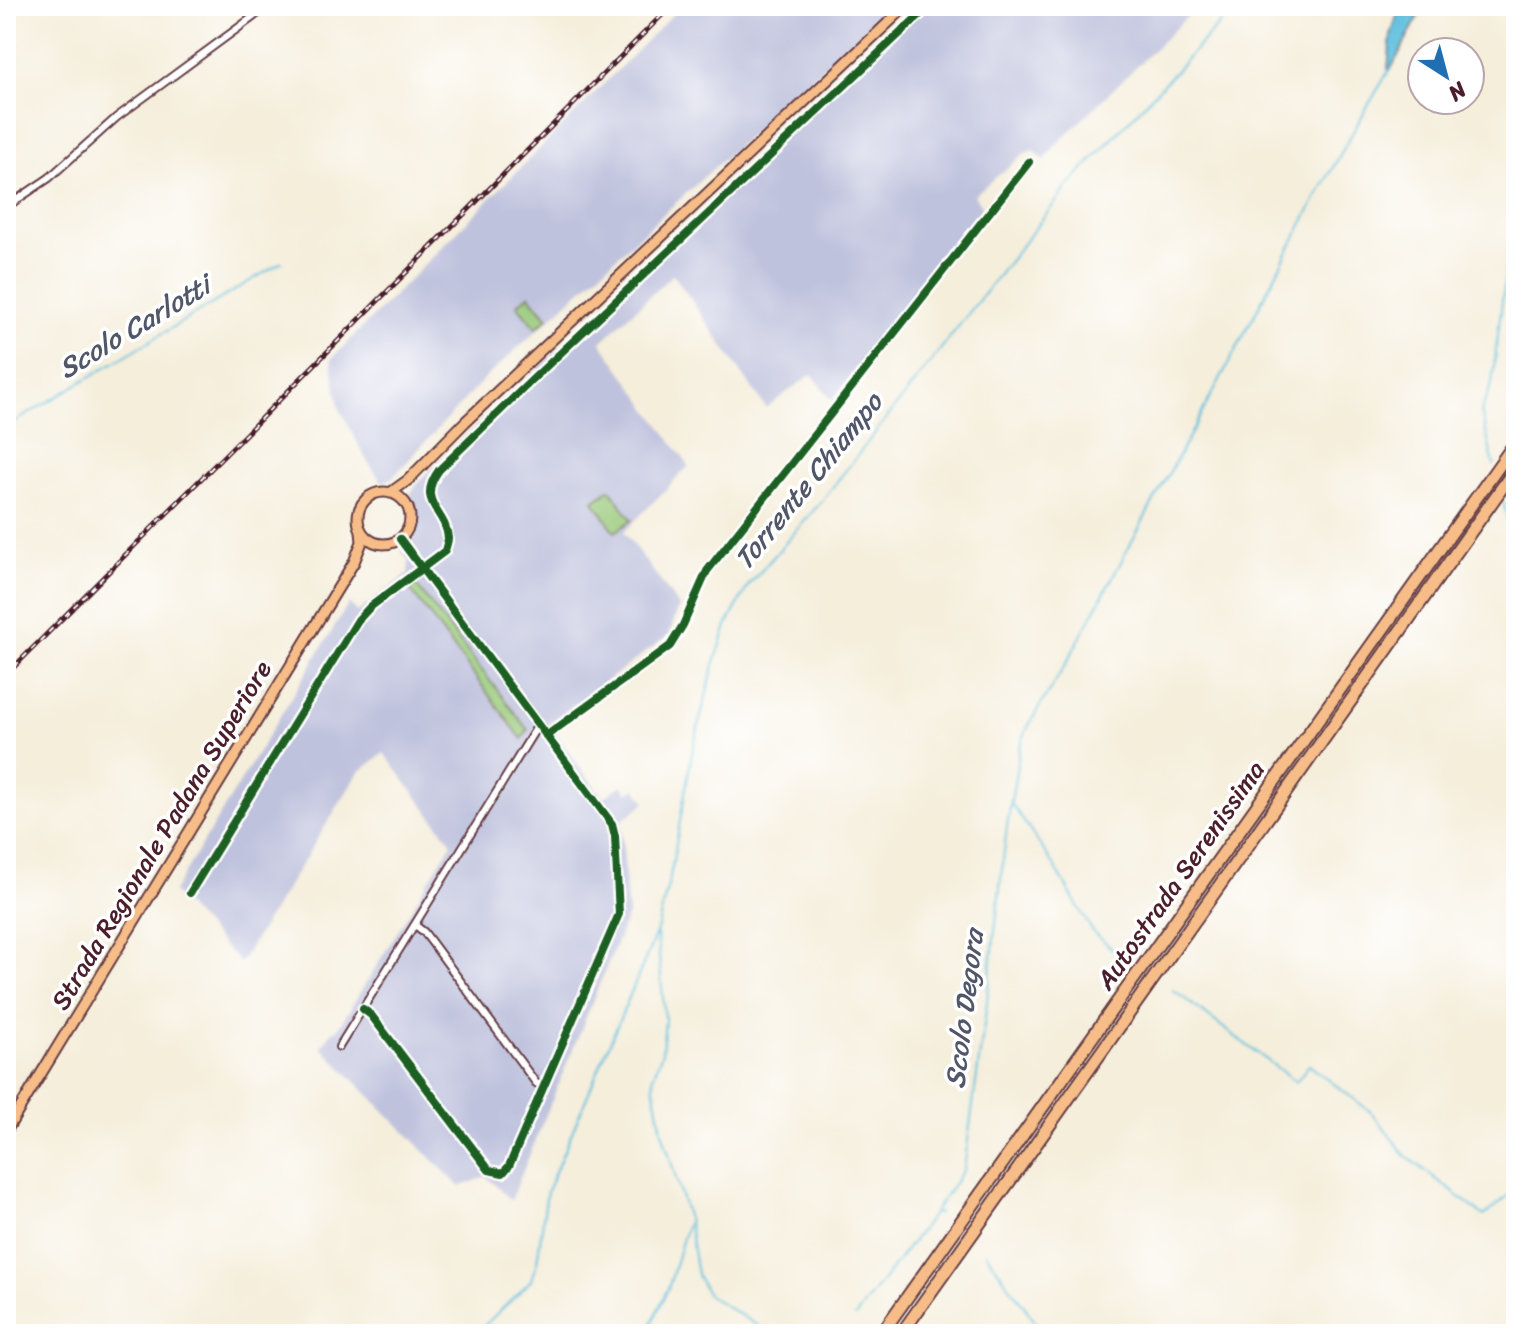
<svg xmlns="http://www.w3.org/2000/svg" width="1522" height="1340" viewBox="0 0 1522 1340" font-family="Sriracha,sans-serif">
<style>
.industrial{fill:#bfc2dd}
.green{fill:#98c979;stroke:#717452;stroke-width:2}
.water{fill:#5fbfdd;stroke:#546f84;stroke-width:2}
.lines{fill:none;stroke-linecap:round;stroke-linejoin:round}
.stream{stroke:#5fbfdd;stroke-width:2}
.street-casing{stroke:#643e45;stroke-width:10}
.primary-casing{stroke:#643e45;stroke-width:13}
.highway-casing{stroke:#643e45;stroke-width:15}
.street{stroke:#fff;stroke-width:6}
.primary{stroke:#f7bd88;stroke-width:9}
.highway{stroke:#f7bd88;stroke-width:11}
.rail-casing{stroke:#4a1f2b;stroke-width:5}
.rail{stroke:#fff;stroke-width:2;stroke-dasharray:6;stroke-linecap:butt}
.cycleway-casing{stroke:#fff;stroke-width:13}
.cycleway{stroke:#1b5e20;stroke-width:8}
.labels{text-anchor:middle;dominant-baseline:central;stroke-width:7;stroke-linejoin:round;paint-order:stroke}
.street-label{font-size:26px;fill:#4a1f2b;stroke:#fff}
.water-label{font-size:28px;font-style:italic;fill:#515769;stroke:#fff}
</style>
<rect width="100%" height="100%" fill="#fff"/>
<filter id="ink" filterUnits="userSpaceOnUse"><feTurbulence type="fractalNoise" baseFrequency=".0125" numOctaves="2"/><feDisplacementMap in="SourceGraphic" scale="16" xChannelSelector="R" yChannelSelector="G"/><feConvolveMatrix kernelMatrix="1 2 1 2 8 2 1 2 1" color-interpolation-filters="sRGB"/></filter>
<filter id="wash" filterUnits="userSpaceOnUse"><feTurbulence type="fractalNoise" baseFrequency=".006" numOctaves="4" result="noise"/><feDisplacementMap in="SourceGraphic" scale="32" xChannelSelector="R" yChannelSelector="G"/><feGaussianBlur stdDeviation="1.8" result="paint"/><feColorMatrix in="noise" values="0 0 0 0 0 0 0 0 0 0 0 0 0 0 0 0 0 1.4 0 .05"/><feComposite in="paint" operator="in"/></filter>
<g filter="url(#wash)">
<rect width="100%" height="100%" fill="#f5eedb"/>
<path class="industrial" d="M681,6H890L483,380L392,478L383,483L367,461L339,407L331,359Z
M923,6H1198L1056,145L1045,160L1033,150L1027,152L974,195L982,207L832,400L812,374L766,408L673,274L601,342L689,466L624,532L679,606L669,635L548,724L603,798L622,785L628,793L636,788L646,802L621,821L628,915L511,1200L486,1176L460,1187L321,1047L333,1031L337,1030L452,843L384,753L359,772L240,963L173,892L349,603L358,612L408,574L409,561L401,550L410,543L418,523L410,494L423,477Z"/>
<path class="green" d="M529,295L548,318L536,328L517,305Z
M610,489L632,520L615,532L594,501Z
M416,585L528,730L522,739L409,588Z"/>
<path class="water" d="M1400,6H1424L1391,69H1388L1391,35Z"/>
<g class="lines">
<path class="stream" d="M6,427L282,262
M1494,465L1481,412L1492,383L1516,188
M1502,498L1516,551
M1011,803L1055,867L1093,932L1122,957
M657,935L665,1020L662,1052L653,1077L654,1088L662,1131L688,1219L697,1275L708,1295L771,1334
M1173,990L1296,1082L1309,1065L1371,1112L1405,1155L1484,1216L1516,1189
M938,1214L934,1212L964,1169L986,1010L1007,826L1020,747L1026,731C1039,704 1058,680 1072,653C1117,568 1164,483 1210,398C1270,288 1325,175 1390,69
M986,1253L1044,1334
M855,1317L934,1213
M475,1334L519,1293L531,1280L537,1262L547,1191L656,934L670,877L693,748L714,665L728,623L748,586L821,502L1069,185L1236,6
M647,1334L669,1286L687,1224"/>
</g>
</g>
<g filter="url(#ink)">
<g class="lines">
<g class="street-casing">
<path id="street" d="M6,207L49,178L117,117L268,6
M546,736L670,646L683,625L707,571L1029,162
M190,893L358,620L370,607L445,551C446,546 448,542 448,538C446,510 415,503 439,470L534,378L929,6
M415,925L424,932L536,1083L544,1087
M363,1009L371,1015L489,1170L503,1173L509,1166L619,914L615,836L612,824L400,539
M339,1047L538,725"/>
</g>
<g class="primary-casing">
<path id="primary" d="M358 518a26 26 0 1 1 52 0a26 26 0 1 1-52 0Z
M390,493L408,480L465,422L906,6
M6,1131L354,562L362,542L361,531"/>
</g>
<g class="highway-casing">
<path id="highway" d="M881,1334L1516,442
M901,1334L1516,468"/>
</g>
<use href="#street" class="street"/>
<use href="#primary" class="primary"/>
<use href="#highway" class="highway"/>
<g class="rail-casing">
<path id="rail" d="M6,675L671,6"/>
</g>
<use href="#rail" class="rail"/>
<g class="cycleway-casing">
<path id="cycleway" d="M546,736L670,646L683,625L707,571L1029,162
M190,893L358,620L370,607L445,551C446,546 448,542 448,538C446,510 415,503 439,470L534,378L929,6
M363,1009L371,1015L489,1170L503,1173L509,1166L619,914L615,836L612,824L400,539"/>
</g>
<use href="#cycleway" class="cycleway"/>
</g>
</g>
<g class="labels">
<g class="street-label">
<text transform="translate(161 835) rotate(-59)">Strada Regionale Padana Superiore</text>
<text transform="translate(1180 875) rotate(-55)">Autostrada Serenissima</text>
</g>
<g class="water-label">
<text transform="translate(134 327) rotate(-31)">Scolo Carlotti</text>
<text transform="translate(808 481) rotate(-51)">Torrente Chiampo</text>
<text transform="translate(964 1009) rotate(-83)">Scolo Degora</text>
</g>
</g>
<rect width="1522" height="1340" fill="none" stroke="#fff" stroke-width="32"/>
<g transform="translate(1446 76) rotate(144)"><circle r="38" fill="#ffffff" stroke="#b7a5aa" stroke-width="2"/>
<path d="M0-6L14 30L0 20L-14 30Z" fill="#1f6fb2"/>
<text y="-12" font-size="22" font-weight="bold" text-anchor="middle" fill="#4a1f2b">N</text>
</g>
</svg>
